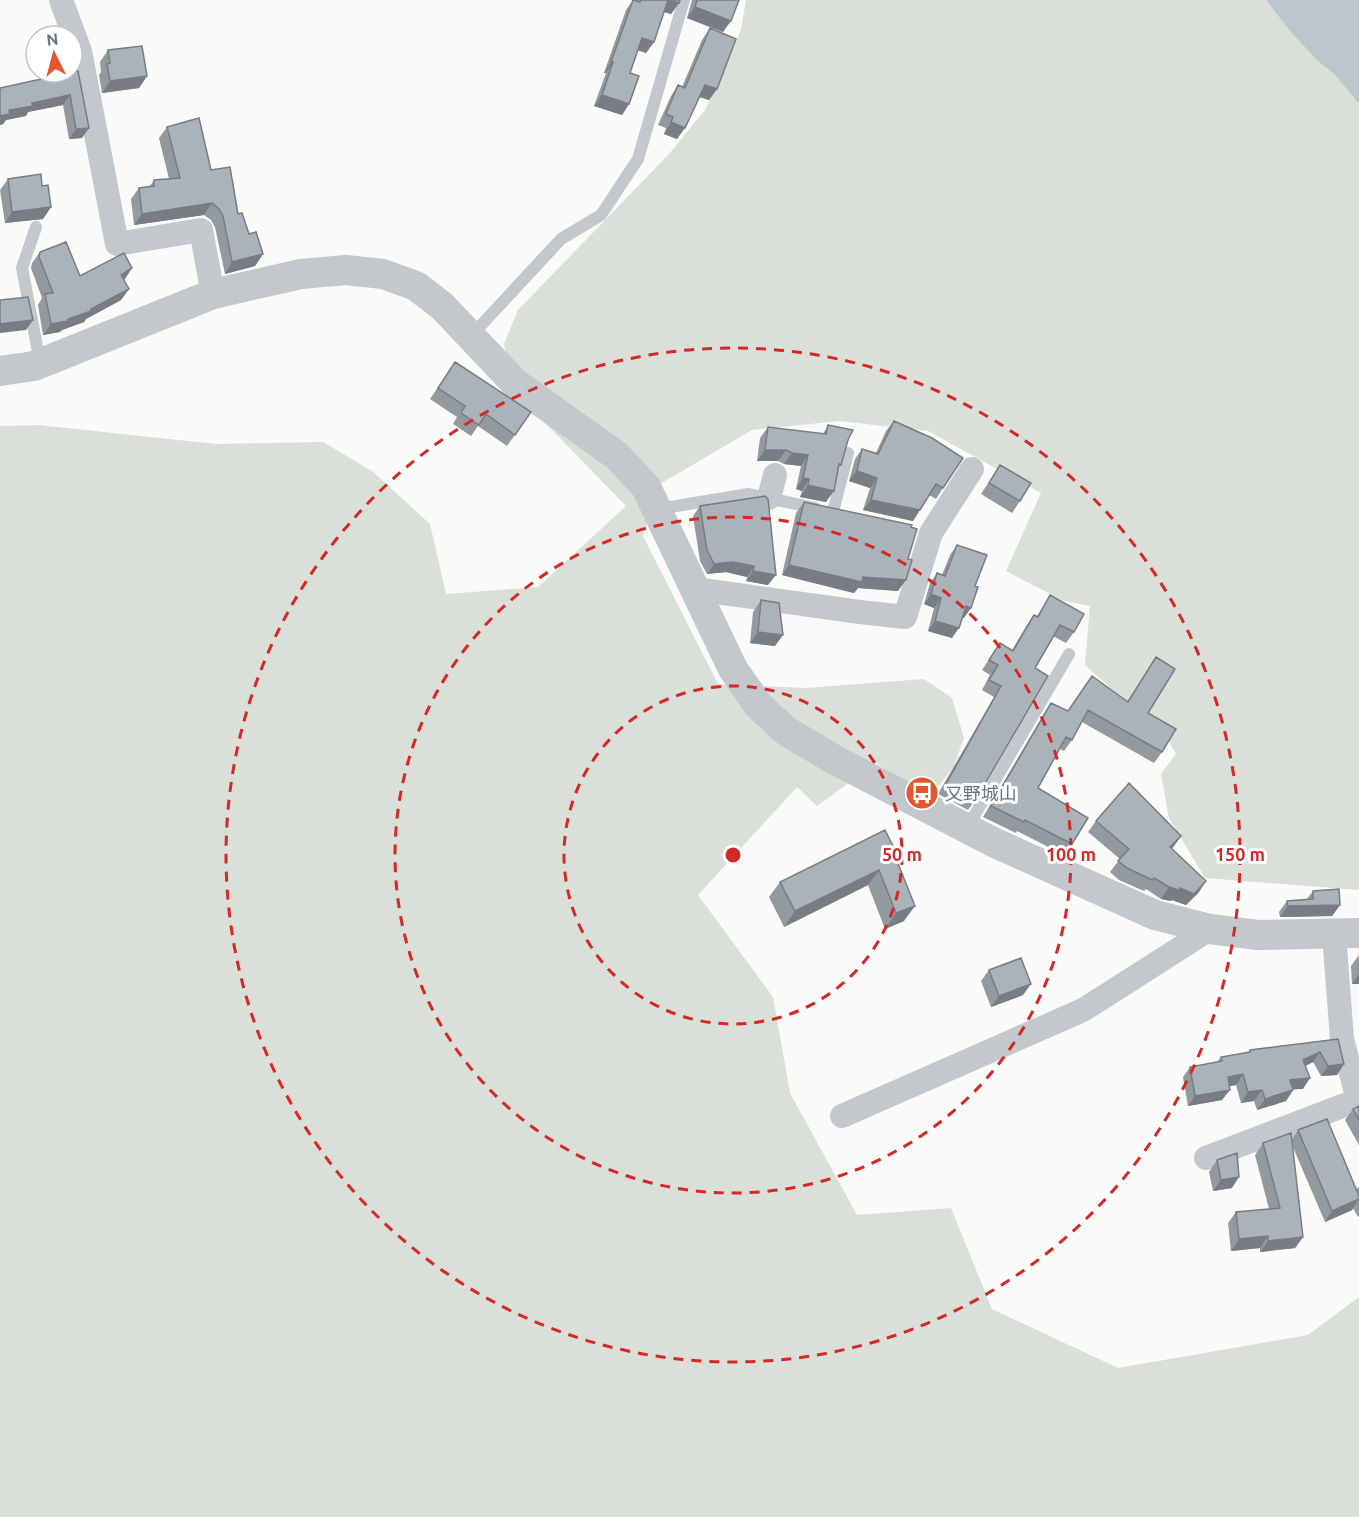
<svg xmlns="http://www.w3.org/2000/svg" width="1359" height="1517" viewBox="0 0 1359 1517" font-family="Ubuntu,'Noto Sans JP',sans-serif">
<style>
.green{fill:#dadfd7}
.water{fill:#bbc7cb}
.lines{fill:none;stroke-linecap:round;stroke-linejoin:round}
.service{stroke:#c3c8cc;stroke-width:12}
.minor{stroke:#c3c8cc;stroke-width:24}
.tertiary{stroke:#c3c8cc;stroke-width:30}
.wall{fill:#929a9f}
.shaded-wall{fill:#777d82}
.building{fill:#aab3b9;stroke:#777d82;stroke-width:1.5}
.ring{fill:none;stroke:#d62828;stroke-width:3;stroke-dasharray:10 8}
.labels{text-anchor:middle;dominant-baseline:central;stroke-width:6;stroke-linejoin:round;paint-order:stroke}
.poi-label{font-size:18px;fill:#657683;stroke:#fff;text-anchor:start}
.centre{fill:#d62828;stroke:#fff;stroke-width:3}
.ring-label{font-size:18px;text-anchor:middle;font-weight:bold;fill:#d62828;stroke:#fff;stroke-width:6;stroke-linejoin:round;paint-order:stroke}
</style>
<rect width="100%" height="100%" fill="#fafaf8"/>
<path class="green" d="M746,0H1266L1289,30L1334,74L1359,104V890L1205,878L1169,818L1161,774L1176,754L1168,740L1085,665L1090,606L1064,601L1006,571L1041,493L928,431L839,421L752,430L660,484L643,536L718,684L806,688L924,679L952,698L964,738L954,766L930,797L876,763L817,806L797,787L698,895L773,997L790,1093L857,1215L951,1208L992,1309L1118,1368L1308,1335L1359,1297V1517H0V426L38,425L216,444L323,442L372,471L430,524L446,594L538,587L626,506L513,390L504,344L518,310L669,154L705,110L741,30Z"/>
<path class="water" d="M1266,0H1359V104L1334,74L1318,61L1289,30Z"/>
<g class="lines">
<path class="service" d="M36,227L22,268L40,362
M471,336L561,239L601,215L638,159L684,0
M658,509L749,494L815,508
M833,512L848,453
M967,828L1069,654"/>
<path class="minor" d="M61,0L80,51L117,244L201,230L213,294
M769,498L775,475
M695,589L860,612L905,617L931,533L972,469
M842,1116L1083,1010L1210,929
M1206,1158L1358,1100L1342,1039L1334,934"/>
<path class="tertiary" d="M0,371L34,366L213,294L301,274L346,270L383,274L416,286L442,306L516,384L617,456L646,487L733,669L758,705L786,731L835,760L993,842L1155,915L1210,929L1258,935L1359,933"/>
</g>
<path class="wall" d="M633,0H680L679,3L671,14L664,12L654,42L646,53L638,50L630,73L629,104L622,115L594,106L606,73H604L626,10Z
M692,0H739L723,32L687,18Z
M710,28L717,89L709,100L699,97L677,139L664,134L666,128L658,125L671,96L678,85L682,87L702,40Z
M108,50L147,76L139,88L102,93L99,75L101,72L100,62Z
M78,71L82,138L69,139L63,105L28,112L26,116L6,120L3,124L0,125V88Z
M167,127L211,170L249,234L263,254L255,266L225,274L215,227L211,220L204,215L134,225L131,199L139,188L150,186L154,180L169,179L159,138Z
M8,179L42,186L51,207L43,219L5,223L0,190Z
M40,252L80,276L125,279L124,280L129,289L121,300L86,319L84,322L62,330L60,332L43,335L38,305L42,298L31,268L32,263Z
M455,362L531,412L507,446L478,426L471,436L453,424L457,417L430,399Z
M894,421L943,488L936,499L929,495L913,521L863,510L870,488L849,481L855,459L862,449L876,453L886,431Z
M828,425L848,440L838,470L826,502L800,497L802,491L796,489L801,466L784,464L778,461H757L760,438L768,427L823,434Z
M1000,465L1020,501L1012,513L981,494Z
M765,496L768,585L746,581L747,577L726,572L707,574L700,561L693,516L700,506Z
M804,502L911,527L898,591L858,588L854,593L782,575L796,513Z
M957,545L964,618L962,617L952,638L928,631L934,608L924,604L930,583L937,573L942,575L950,555Z
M1050,595L1074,632L1066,643L1053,636L1035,668L976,799L968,810L938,794L994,697L982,690L990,675L982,670L1000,643L1012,650L1027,625L1034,615L1037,616Z
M761,600L775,646L750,643L753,612Z
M1156,657L1148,713L1162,752L1154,763L1082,722L1072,740L1064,751L1060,749L1038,788L1072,844L1064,855L1017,831L1016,833L983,817L1044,714L1051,703L1068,711L1127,702Z
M1096,821L1181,836L1172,849L1199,892L1186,905L1172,900L1171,901L1161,899L1146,889L1144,891L1119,880L1110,872L1120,859L1088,832Z
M898,862L904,921L885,929L868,885L784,927L769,897L780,882Z
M1313,891L1340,905L1332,916L1280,917L1279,912L1287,901L1307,899Z
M1359,955V984H1352L1351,966Z
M989,970L1023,995L991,1007L981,981Z
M1338,1039L1344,1064L1337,1075L1321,1076L1313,1062L1305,1066L1303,1089H1293V1090L1286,1101L1257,1110L1254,1101L1241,1103L1236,1085L1229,1086L1222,1100L1188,1106L1183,1077L1190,1067L1217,1062L1221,1057L1249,1052L1250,1050Z
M1359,1106V1145L1345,1120L1353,1109Z
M1298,1130L1356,1189L1359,1187V1216L1358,1217L1353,1208L1352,1210L1325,1222L1292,1145L1303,1237L1295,1248L1260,1252V1248L1231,1251L1228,1223L1236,1212L1269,1209L1255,1155L1263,1143L1292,1139Z
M1217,1160L1232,1188L1213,1191L1209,1172Z"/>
<path class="shaded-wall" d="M668,0L679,3L671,14L661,11Z
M695,7L731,21L723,32L687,18Z
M642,38L654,42L646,53L634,49Z
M611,62H613L606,73H604Z
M147,76L139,88L102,93L110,81Z
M705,85L717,89L709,100L697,96Z
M70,95L63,105L28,112L26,116L6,120L3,124L0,125V116L9,110L32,103Z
M602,95L629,104L622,115L594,106Z
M671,122L685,128L677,139L664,134Z
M89,128L82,138L69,139L76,129Z
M212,203L204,215L134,225L142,214Z
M51,207L43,219L5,223L12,212Z
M263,254L255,266L225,274L232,262Z
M132,268L125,279L113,286L121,275Z
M129,289L121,300L86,319L84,322L62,330L60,332L43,335L51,324L68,319L91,309Z
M33,320L26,330L0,333V324Z
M765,450H786L778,461H757Z
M792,453L808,455L801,466L784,464Z
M857,471L877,478L870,488L849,481Z
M803,478L809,479L802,491L796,489Z
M808,485L834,491L826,502L800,497Z
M871,500L920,510L913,521L863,510Z
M733,562L754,566L747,577L726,572L707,574L714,564Z
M789,565L906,580L898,591L858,588L854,593L782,575Z
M753,571L776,575L768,585L746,581Z
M931,594L941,598L934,608L924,604Z
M966,606L971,608L964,618L959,616Z
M935,621L959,628L952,638L928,631Z
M758,632L783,635L775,646L750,643Z
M1181,836L1173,847L1162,858L1170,847Z
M879,870L868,885L784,927L795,911Z
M1206,881L1199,892L1186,905L1172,900L1171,901L1161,899L1169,887L1180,888Z
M1340,905L1332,916L1280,917L1288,906Z
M915,906L904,921L885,929L896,913Z
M1359,974V984H1352Z
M1031,984L1023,995L991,1007L999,996Z
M1320,1052L1313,1062L1295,1071L1303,1060Z
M1344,1064L1337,1075L1321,1076L1328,1066Z
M1243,1074L1236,1085L1221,1088L1228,1077Z
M1310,1078L1303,1089L1282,1090L1290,1080Z
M1230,1090L1222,1100L1188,1106L1195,1096Z
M1262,1090L1254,1101L1241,1103L1248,1092Z
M1293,1090L1286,1101L1257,1110L1265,1099Z
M1239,1177L1232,1188L1213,1191L1221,1180Z
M1359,1199L1352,1210L1325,1222L1332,1211Z
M1268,1236L1260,1248L1231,1251L1239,1239Z
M1303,1237L1295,1248L1260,1252L1268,1241Z"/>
<path class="building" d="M633,0L640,2L641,0H668L654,42L642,38L630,73L639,76L629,104L602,95L613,62H611Z
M669,0H680L679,3Z
M697,0H739L731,21L695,7Z
M710,28L736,39L717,89L705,85L685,128L671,122L673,117L666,114L678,85L685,88Z
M142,46L147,76L110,81L107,64L110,63L108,50Z
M78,71L89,128L76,129L70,95L32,103L33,106L9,110L10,114L0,116V88Z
M199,118L211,170L230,167L238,214L242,213L249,234L256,232L263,254L232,262L223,216L219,209L212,203L142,214L139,188L154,186V180L180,178L167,127Z
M41,174L42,186L48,185L51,207L12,212L8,179Z
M66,242L80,276L124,253L132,268L121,275L129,289L91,309V311L68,319V321L51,324L45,294L53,293L39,257L40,252Z
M28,297L33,320L0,324V300Z
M455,362L531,412L515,435L486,414L479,425L461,413L465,406L438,388Z
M894,421L932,438L963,458L943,488L936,484L920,510L871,500L877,478L857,471L862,449L878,454Z
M828,425L853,430L848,440L841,465L839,464L834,491L808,485L809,479L803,478L808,455L792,453L786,450H765L768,427L826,434Z
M1000,465L1031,483L1020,501L989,483Z
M765,496L768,499L776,575L753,571L754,566L733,562L714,564L707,550L700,506Z
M804,502L912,525L911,527L917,529L908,559L912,560L906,580L863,577L862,582L789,565Z
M957,545L987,555L975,586L978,587L971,608L966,606L959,628L935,621L941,598L931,594L937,573L945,576Z
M1050,595L1084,614L1074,632L1060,625L1035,668L1048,676L976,799L946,784L1001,686L989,680L998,665L989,660L1000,643L1013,651L1034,615L1038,617Z
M761,600L779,603L783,635L758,632Z
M1156,657L1175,669L1148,713L1176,729L1162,752L1088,710L1072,740L1066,737L1038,788L1088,818L1072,844L1025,820L1024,822L991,806L1051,703L1068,711L1092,676L1128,702Z
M1129,783L1181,836L1170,847L1206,881L1194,894L1180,888L1179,890L1169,887L1154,878L1152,880L1127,868L1118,861L1129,849L1096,821Z
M885,830L900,860L897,861L915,906L896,913L879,870L795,911L780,882Z
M1339,889L1340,905L1288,906L1287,901L1313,899V891Z
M1021,958L1031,984L999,996L989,970Z
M1338,1039L1344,1064L1328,1066L1320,1052L1303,1060L1310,1078L1290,1080L1293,1090L1265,1099L1262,1090L1248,1092L1243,1074L1228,1077L1230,1090L1195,1096L1190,1067L1222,1061L1221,1057L1250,1052V1050Z
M1359,1106V1120L1353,1109Z
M1327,1119L1359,1196V1199L1332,1211L1298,1130Z
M1291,1133L1303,1237L1268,1241V1236L1239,1239L1236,1212L1280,1208L1263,1143Z
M1237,1153L1239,1177L1221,1180L1217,1160Z"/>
<g class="ring">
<circle cx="733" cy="855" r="169"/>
<circle cx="733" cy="855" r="338"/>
<circle cx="733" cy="855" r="507"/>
</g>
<defs>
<g id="bus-disc" transform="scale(1.725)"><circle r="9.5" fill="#e4572e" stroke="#fff"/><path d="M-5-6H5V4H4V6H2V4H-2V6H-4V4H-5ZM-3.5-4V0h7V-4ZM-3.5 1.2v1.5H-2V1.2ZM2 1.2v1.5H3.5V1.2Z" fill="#fff"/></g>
</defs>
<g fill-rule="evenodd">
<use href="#bus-disc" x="922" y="793"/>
</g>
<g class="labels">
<g class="poi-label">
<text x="945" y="793">又野城山</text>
</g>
</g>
<circle cx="733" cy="855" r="9" class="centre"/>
<g class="ring-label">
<text x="902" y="861">50 m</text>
<text x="1071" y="861">100 m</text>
<text x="1240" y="861">150 m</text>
</g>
<g transform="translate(54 54) rotate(354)"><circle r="28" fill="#ffffff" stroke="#c1c8cd" stroke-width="1.5"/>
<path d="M0-4.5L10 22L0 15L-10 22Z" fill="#e4572e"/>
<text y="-9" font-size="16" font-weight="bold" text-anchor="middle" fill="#657683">N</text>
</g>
</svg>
